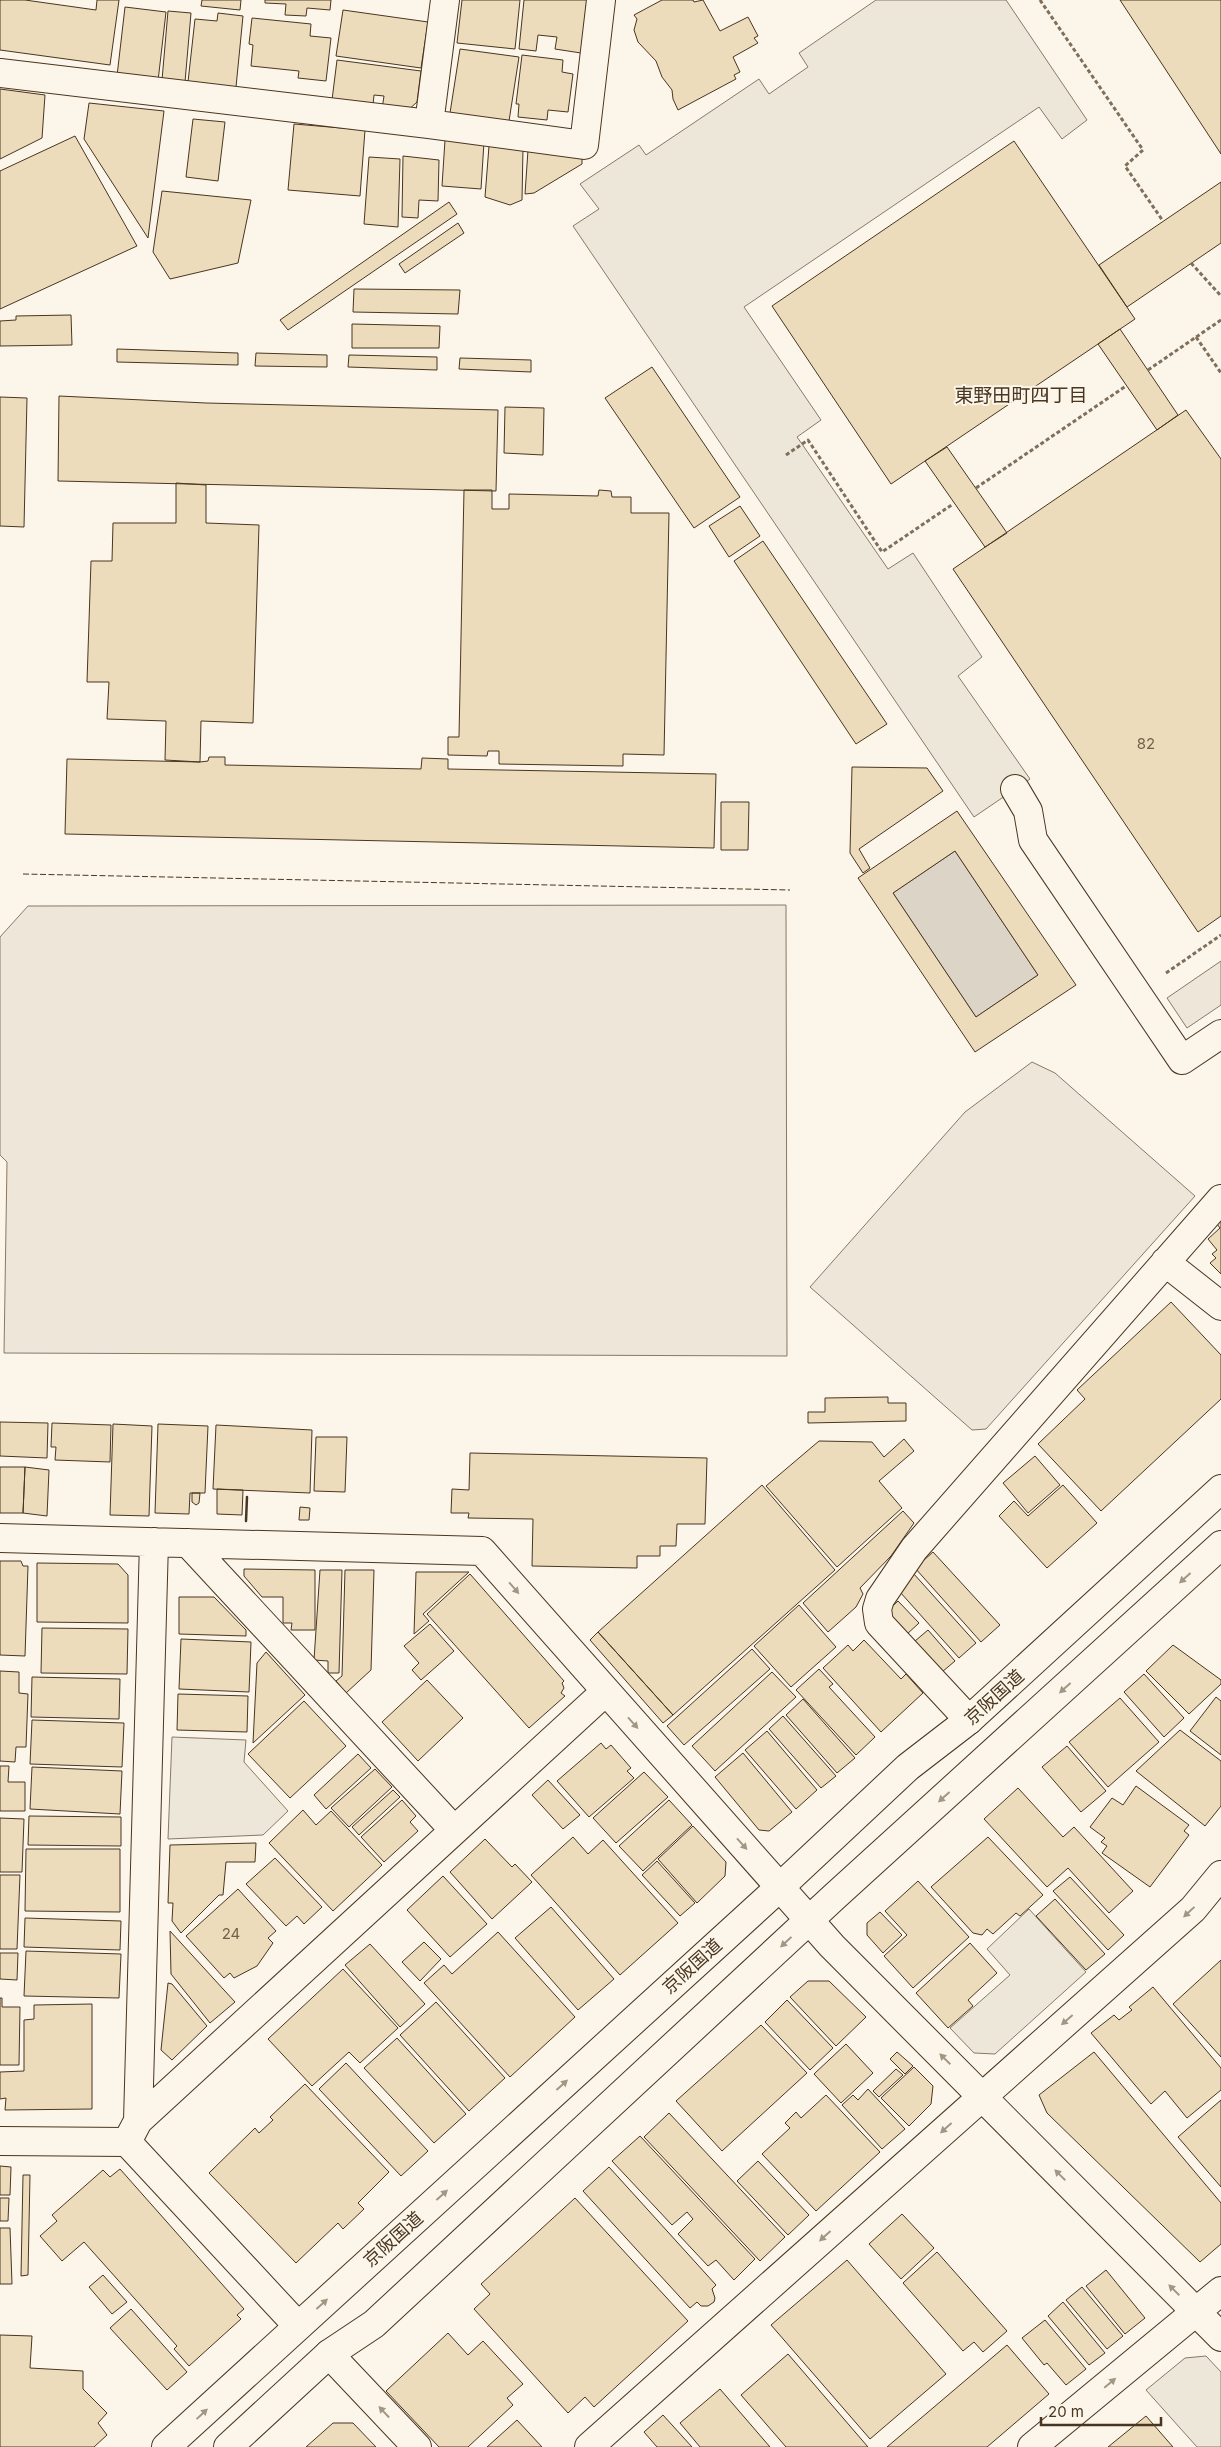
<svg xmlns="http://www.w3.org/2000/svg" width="1221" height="2447" viewBox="0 0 1221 2447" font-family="Inter,'Noto Sans JP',sans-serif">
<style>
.green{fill:#ede6d9;stroke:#887966}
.parking{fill:#ede7d9;stroke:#887966}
.water{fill:#dcd4c6;stroke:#887966}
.building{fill:#ecdcbc;stroke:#4a3520;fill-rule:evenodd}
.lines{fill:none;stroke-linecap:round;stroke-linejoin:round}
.minor-casing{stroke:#4a3520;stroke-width:30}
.highway-casing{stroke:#4a3520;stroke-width:30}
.path{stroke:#7f6f5c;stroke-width:3;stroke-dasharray:4 2.5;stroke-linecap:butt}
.minor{stroke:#fbf6e9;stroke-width:28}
.highway{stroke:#fbf6e9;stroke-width:28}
.fence{stroke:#4a3520;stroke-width:1;stroke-dasharray:6 2.5;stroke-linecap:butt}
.wall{stroke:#4a3520;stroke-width:2.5}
.oneway{fill:#a29684}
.labels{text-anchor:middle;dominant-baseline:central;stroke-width:4;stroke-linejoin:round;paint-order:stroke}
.number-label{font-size:15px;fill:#725f47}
.street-label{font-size:18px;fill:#4a3520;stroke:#fbf6e9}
.neighbourhood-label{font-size:19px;fill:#4a3520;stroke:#fbf6e9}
</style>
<rect width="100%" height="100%" fill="#fbf6e9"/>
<path class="green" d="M786,905L787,1356L4,1353L7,1162L0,1155V937L28,906Z
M1221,961V1005L1187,1028L1167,998Z
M1032,1062L1055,1073L1195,1196L986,1429L972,1430L810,1287L965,1112Z"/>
<path class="parking" d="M876,0H1006L1087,120L1062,139L1039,107L744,307L821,420L797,437L802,444L888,569L913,553L982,657L958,676L1030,779L974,817L573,226L599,209L580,184L639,145L646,155L759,79L769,94L808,67L799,53Z
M172,1737L246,1740L244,1762L288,1811L263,1835L168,1839Z
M1029,1909L1086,1972L995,2054L974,2053L950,2028L1010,1975L987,1949Z
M1206,2356L1221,2372V2447H1197L1146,2390L1185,2358Z"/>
<path class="water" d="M955,851L1038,975L976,1017L893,893Z"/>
<path class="building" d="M0,0H25L96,10L97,0H119L110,65L0,50Z
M202,0H241L240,10L201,6Z
M265,0H331L330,10L307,8L306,16L285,15L286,4L265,3Z
M462,0H520L515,49L457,43Z
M524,0H587L581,53L555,49L557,37L538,35L536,51L519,49Z
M662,0H693L694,2L703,0L720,31L748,17L758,36L754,38L758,43L733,57L740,72L734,75L736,79L678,110L673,99L672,90L662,77L656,61L638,42L634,30L637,19L634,15Z
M1120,0H1221V154Z
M125,7L166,12L158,81L117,76Z
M343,10L428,22L421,68L336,56Z
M168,11L191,13L185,82L162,80Z
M218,13L243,16L236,87L188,82L195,19L217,21Z
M252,18L311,24L310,36L331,38L326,81L298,78L299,71L251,66L253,45L249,44Z
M460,49L519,57L509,121L450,113Z
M522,55L563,60L562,72L573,74L568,112L548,110L547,120L518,117L519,104H516Z
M337,60L421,71L417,102L406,112L382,109L384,96L374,95L373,105L332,100Z
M0,89L45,95L42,138L0,159Z
M89,103L164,111L148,238L84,139Z
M193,119L225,122L218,181L186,177Z
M294,124L365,130L360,196L288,190Z
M75,136L137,246L0,309V171Z
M445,140L484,142L481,189L442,186Z
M1014,141L1135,319L891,484L772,306Z
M489,146L523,148L522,200L510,205L485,197Z
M528,150L582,154V164L534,193L525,194Z
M403,156L439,160L438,201L419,200L418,218L402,217Z
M369,157L400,159L398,227L364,224Z
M1221,182V243L1127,307L1099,265Z
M162,191L251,200L238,263L170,279L153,252Z
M449,202L457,214L288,330L280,320Z
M458,223L464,233L405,273L399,264Z
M354,289L460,290L458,314L353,312Z
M71,315L72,345L0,346V321L16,320V316Z
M352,324L440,326L439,348H352Z
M1120,329L1178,415L1157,430L1098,344Z
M117,349L238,353V365L117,362Z
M256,353L327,355V367L255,366Z
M349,355L437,357V370L348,367Z
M460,358L531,360V372L459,369Z
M652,367L740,497L694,528L605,398Z
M59,396L206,403L498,410L496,491L58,481Z
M0,397L27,398L24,527L0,526Z
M505,407L544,408L543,455L504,453Z
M1186,410L1221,459V916L1198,932L953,569Z
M947,447L1007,533L985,547L925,461Z
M176,483L206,485V523L259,525L253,723L201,721L200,762L165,760L166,721L107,719L109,682H87L91,561H112L113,523H176Z
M464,490H492V509H509V494L598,496L599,490L611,491L612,497H631V513H669L664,755L623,754V766L499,764V751H488L487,756L448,755V737H459Z
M740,506L760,536L729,557L709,526Z
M763,541L887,724L856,744L734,561Z
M209,757H225V765L421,769L422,758L448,759V769L716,774L714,848L65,834L67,759L200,762L208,761Z
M852,767L927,768L943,791L859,849L870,868L863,873L850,853Z
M721,802H749L748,850H721Z
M957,811L1076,985L975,1052L858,878ZM955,851L1038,975L976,1017L893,893Z
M1221,1220V1274L1210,1263L1216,1258L1212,1254L1217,1250L1208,1239L1220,1228L1217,1224Z
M1171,1302L1221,1355V1399L1101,1511L1038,1444L1085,1399L1077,1390Z
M888,1397V1403H906V1421L808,1423V1412H825V1398Z
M0,1422L48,1423L47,1458L0,1456Z
M52,1423L111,1425L110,1462L55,1460L56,1447H51Z
M113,1424L152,1426L149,1516L110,1515Z
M158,1424L208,1426L205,1493H190L189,1514L155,1513Z
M216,1425L312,1430L310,1493L213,1489Z
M316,1437H347L345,1492L314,1491Z
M904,1439L914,1451L879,1481L902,1508L837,1567L766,1486L819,1441L872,1442L884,1457Z
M470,1453L707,1458L705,1524H677L676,1546H660V1556H637V1568L532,1566L533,1519L468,1518L469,1513H451L452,1489L469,1490Z
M1035,1456L1060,1485L1028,1513L1003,1483Z
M0,1467H25L23,1513H0Z
M25,1467L49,1470L47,1516L23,1513Z
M762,1485L835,1570L673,1715L598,1632Z
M1063,1485L1097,1523L1047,1568L999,1516L1014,1501L1028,1516Z
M217,1489L243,1490L242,1515L217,1514Z
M192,1493H200L199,1503L196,1505L192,1502Z
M300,1507L310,1508L309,1520H299Z
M903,1511L914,1523L891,1556L860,1588L863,1594L856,1607L828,1632L803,1603Z
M933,1552L1000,1625L981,1642L915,1568Z
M0,1561H21L23,1566H28L25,1656L0,1655Z
M37,1563L118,1564L128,1575V1623L37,1622Z
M244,1569L315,1570V1630H291L292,1623H283V1597H262L244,1576Z
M320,1570H342L339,1673H328V1661L314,1660Z
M345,1570H374L371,1670L346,1693L336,1681L342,1676Z
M416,1572H469L423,1614L429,1621L414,1634Z
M913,1573L976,1643L959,1658L900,1592Z
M470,1574L564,1681L562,1683L564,1688L561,1693L565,1696L529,1728L427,1614Z
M179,1597H214L246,1630V1636L179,1634Z
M898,1601L919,1623L906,1635L886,1612Z
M799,1605L836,1647L791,1687L754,1646Z
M430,1624L454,1651L421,1680L412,1670L419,1663L404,1646Z
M42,1628L128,1629L127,1674L41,1673Z
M928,1630L955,1661L942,1672L915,1641Z
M598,1632L673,1715L663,1723L590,1640Z
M181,1639L251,1642L249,1692L179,1689Z
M864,1640L901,1679L906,1674L923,1693L881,1732L823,1668L848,1645L853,1651Z
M1173,1645L1221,1680V1684L1189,1714L1146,1671Z
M752,1649L770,1669L684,1745L667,1726Z
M266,1652L305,1695L253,1743L257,1663Z
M819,1669L833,1684L829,1687L875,1737L856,1755L796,1690Z
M0,1671L19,1672V1693L28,1694L26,1747H16L15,1762L0,1761Z
M772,1672L796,1697L715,1771L692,1746Z
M1144,1674L1184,1718L1164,1737L1124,1692Z
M32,1677L120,1679L119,1719L31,1717Z
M427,1680L463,1718L418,1761L382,1722Z
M178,1694L248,1696L247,1732L177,1730Z
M1216,1697L1221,1701V1755L1190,1731Z
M1120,1698L1159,1742L1108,1787L1069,1742Z
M803,1699L855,1758L837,1773L786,1715Z
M304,1701L346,1746L290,1798L248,1754Z
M783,1716L836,1776L821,1788L769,1729Z
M32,1720L124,1723L122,1767L30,1764Z
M1180,1730L1221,1761V1806L1205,1826L1136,1771Z
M767,1731L817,1790L796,1809L745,1750Z
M601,1743L606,1749L611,1745L631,1768L627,1771L634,1778L589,1817L557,1781Z
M1067,1746L1106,1791L1081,1812L1042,1767Z
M743,1753L792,1812L769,1831L759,1830L715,1777Z
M358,1754L371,1768L326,1809L314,1795Z
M0,1766H9L8,1782H25V1811H0Z
M32,1767L122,1771L120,1814L30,1809Z
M375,1769L392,1787L349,1827L331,1808Z
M644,1772L668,1797L616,1843L593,1818Z
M548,1780L580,1815L563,1829L532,1795Z
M1136,1786L1189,1825L1184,1831L1189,1835L1150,1887L1102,1853L1107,1846L1101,1842L1105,1838L1090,1827L1112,1798L1123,1805Z
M1018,1788L1063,1837L1074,1827L1133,1891L1109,1913L1068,1868L1047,1887L984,1819Z
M393,1790L400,1797L359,1835L352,1827Z
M402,1800L416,1816L410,1822L418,1831L384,1862L361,1837Z
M669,1800L692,1825L643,1871L619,1846Z
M303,1810L316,1825L331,1811L382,1865L333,1911L269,1843Z
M29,1816L121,1817V1846L28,1845Z
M0,1818L24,1819L22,1872H0Z
M693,1826L726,1862L725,1876L697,1903L658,1859Z
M573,1837L588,1854L603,1840L678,1923L620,1975L531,1875Z
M988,1837L1043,1895L1020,1916L1016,1913L993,1934L987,1929L982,1935L973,1933L931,1887Z
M485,1839L512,1867L515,1864L532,1882L492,1919L450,1872Z
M256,1843L255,1862H226L223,1895H219L181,1933L172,1921L173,1903H168L170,1845Z
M26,1849H120V1912L25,1911Z
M275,1858L322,1907L304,1924L297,1916L286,1926L246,1884Z
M657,1861L695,1903L680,1916L642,1875Z
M0,1875H20L17,1949H0Z
M443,1876L487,1924L450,1957L407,1910Z
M1070,1877L1124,1935L1108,1950L1053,1891Z
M918,1881L969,1937L913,1988L884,1956L907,1935L885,1911Z
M238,1889L276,1931L268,1938L273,1943L257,1966L234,1978L230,1973L224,1978L186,1936Z
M1055,1899L1105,1954L1086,1970L1036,1916Z
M551,1907L614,1979L578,2010L515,1938Z
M880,1912L902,1935L883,1953L867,1935V1923Z
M25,1918L121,1921L120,1950L24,1947Z
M170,1931L235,2002L210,2023L171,1974Z
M498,1932L575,2017L510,2077L424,1983L444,1965L452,1974Z
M424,1942L441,1959L420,1981L402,1962Z
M970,1943L997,1973L968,2000L973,2006L948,2028L916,1993Z
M370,1944L425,2004L400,2027L345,1965Z
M26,1951L121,1954L119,1998L24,1996Z
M0,1953H18L17,1980L0,1979Z
M1221,1960V2057L1173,2004Z
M343,1969L398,2028L360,2063L349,2052L312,2086L268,2039Z
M808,1981H829L866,2017L836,2046L790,1997Z
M168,1983L172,1984L207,2026L172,2060L161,2050Z
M1153,1987L1221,2068V2090L1187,2118L1165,2091L1151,2104L1091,2033L1114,2015L1119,2020L1132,2010L1129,2007Z
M0,1998H2V2007H20L19,2065H0Z
M787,2000L833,2048L810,2070L765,2022Z
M436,2002L505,2078L469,2111L400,2035Z
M92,2004V2109L5,2110L6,2098L0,2099V2072L24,2071V2020L34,2019V2005Z
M761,2025L807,2073L722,2151L676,2101Z
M397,2038L466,2114L434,2143L364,2068Z
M846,2044L873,2073L841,2103L814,2074Z
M897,2052L913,2066L905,2074L890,2059Z
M1094,2052L1221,2203V2244L1200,2262L1047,2113L1039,2095Z
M346,2063L428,2151L401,2176L319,2089Z
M914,2067L933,2086L931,2104L909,2126L881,2098Z
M896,2069L903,2075L879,2097L873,2091Z
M305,2084L389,2172L358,2203L364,2209L343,2229L338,2223L296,2263L209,2173L255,2128L259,2133L273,2120L270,2117Z
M868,2089L905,2129L882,2149L842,2105L853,2095L858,2100Z
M826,2095L880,2152L816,2211L762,2154L790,2128L785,2123L796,2112L801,2118Z
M1221,2100V2187L1178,2137Z
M669,2113L785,2237L760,2261L644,2137Z
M640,2136L755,2259L734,2280L716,2260L708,2266L678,2234L693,2219L687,2212L672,2225L612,2161Z
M758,2161L809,2215L788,2235L737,2181Z
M0,2166L11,2167L10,2195H0Z
M609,2167L716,2285L712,2289L715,2298L714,2302L708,2306H701L697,2302L690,2308L583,2191Z
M120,2169L244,2309L237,2315L241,2319L189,2366L174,2349L177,2346L84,2242L62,2261L40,2236L57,2221L52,2215L103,2170L110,2177Z
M23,2175H30L28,2275L21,2276Z
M0,2198H9L8,2221H0Z
M575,2198L688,2321L594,2407L585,2397L568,2413L474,2309L490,2294L481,2284Z
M902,2214L934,2248L901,2279L869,2244Z
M0,2228H10L12,2284H0Z
M937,2252L1007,2331L983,2352L974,2342L963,2351L903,2283Z
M847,2260L946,2374L870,2439L771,2325Z
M1106,2270L1145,2318L1125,2334L1086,2286Z
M103,2275L127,2302L112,2314L89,2287Z
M1082,2287L1123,2336L1107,2349L1066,2300Z
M1063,2302L1105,2353L1089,2365L1048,2316Z
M131,2309L187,2372L167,2390L110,2328Z
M1045,2320L1086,2369L1066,2385L1047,2363L1044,2365L1022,2338Z
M448,2333L468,2355L483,2341L523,2384L507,2398L513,2405L468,2447H439L386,2391Z
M0,2335L32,2336L30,2368L83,2371V2389L107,2413L98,2423L107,2435L94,2447H0Z
M1007,2345L1049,2394L987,2447H887Z
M788,2354L868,2447H786L741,2395Z
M720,2389L770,2447H700L680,2423Z
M663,2415L692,2447H657L644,2432Z
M1146,2416L1173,2447H1108Z
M517,2420L542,2447H487Z
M333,2423H353L376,2447H306Z"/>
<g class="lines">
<g class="minor-casing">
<path id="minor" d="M0,73L429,124L584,145L601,0
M429,124L445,0
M1015,789L1028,811L1033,840L1182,1060L1221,1034
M1165,1262L1221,1306
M0,1538L482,1551L832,1946L1221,2337
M188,1543L454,1830
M969,1720L879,1623L877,1609L880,1599L914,1549L1221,1199
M138,2121L154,1542
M0,2141L127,2142L298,2326
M127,2142L138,2121L605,1692
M329,2354L417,2447
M589,2447L1193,1909L1221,1875
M1032,2447L1221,2291"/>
</g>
<g class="highway-casing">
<path id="highway" d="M166,2447L780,1887L908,1767L969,1720L1221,1489
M228,2447L329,2354L374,2324L834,1897L1221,1545"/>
</g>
<path class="path" d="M1040,0L1143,150L1125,166L1163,221
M1191,263L1221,296
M1196,337L1221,373
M1148,370L1221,320
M786,455L808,440L882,552L953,504
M976,488L1126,386
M1166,973L1221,935"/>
<use href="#minor" class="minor"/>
<use href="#highway" class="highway"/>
<path class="fence" d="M23,874L790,890"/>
<path class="wall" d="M246,1521L247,1497"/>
</g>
<defs><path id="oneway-solid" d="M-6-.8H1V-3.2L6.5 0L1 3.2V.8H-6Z" transform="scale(1.25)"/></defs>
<g class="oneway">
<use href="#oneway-solid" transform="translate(1185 1578) rotate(138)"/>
<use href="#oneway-solid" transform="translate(514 1588) rotate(49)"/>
<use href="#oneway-solid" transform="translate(1065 1688) rotate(138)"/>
<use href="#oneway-solid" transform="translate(633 1723) rotate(48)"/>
<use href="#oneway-solid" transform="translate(944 1797) rotate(138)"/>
<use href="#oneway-solid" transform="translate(742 1844) rotate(48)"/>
<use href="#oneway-solid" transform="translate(1189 1912) rotate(137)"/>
<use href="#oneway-solid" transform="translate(786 1942) rotate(137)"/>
<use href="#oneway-solid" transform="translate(1067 2020) rotate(139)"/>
<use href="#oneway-solid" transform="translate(945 2059) rotate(-135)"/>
<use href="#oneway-solid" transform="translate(562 2085) rotate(-42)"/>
<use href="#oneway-solid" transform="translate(946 2128) rotate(138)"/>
<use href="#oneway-solid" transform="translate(1060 2175) rotate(-135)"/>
<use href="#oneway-solid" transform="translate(442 2195) rotate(-42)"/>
<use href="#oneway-solid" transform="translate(825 2236) rotate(138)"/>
<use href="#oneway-solid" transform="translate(1174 2290) rotate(-135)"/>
<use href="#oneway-solid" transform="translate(322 2304) rotate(-42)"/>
<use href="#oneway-solid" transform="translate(1110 2383) rotate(-40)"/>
<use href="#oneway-solid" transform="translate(384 2412) rotate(-133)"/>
<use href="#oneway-solid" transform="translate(202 2414) rotate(-43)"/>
</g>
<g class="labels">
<g class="number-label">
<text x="1146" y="743">82</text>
<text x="231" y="1933">24</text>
</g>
<g class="street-label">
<text transform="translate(994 1697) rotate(-42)">京阪国道</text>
<text transform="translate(692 1966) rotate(-42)">京阪国道</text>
<text transform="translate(393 2239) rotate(-42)">京阪国道</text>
</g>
<g class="neighbourhood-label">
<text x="1021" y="395">東野田町四丁目</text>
</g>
</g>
<path d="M1041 2417v8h120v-8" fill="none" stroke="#4a3520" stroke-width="2.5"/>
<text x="1048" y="2417" font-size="15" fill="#4a3520" stroke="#fbf6e9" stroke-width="4" paint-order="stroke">20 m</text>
</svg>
